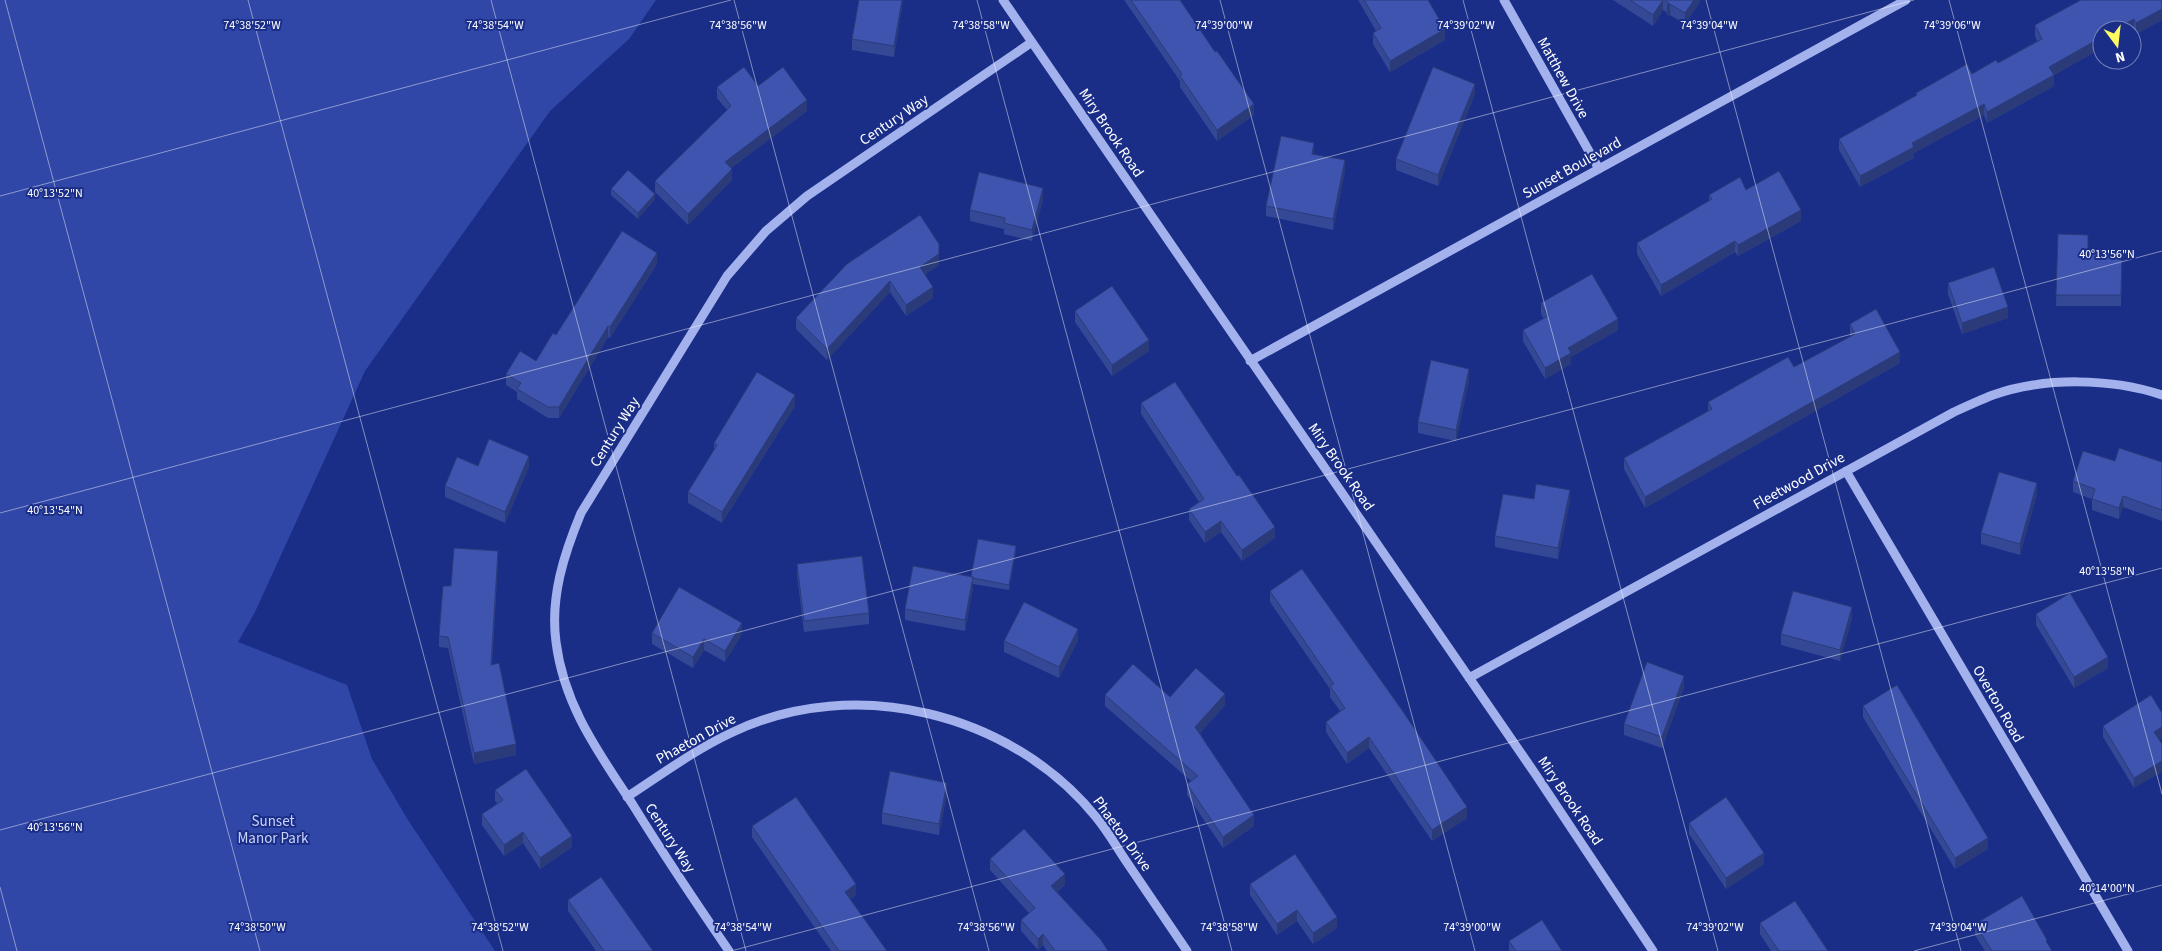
<svg xmlns="http://www.w3.org/2000/svg" width="2162" height="951" viewBox="0 0 2162 951" font-family="'Source Sans 3',sans-serif">
<style>
.green{fill:#3047a8}
.lines{fill:none;stroke-linecap:round;stroke-linejoin:round}
.minor{stroke:#a3b1ec;stroke-width:9}
.wall{fill:#354896}
.shaded-wall{fill:#2b3b7a}
.building{fill:#3e54af;stroke:#2b3b7a}
.ticks{fill:none;stroke:#fff;stroke-width:1;stroke-opacity:0.45}
.labels{text-anchor:middle;dominant-baseline:central;stroke-width:4;stroke-linejoin:round;paint-order:stroke}
.street-label{font-size:15px;fill:#fff;stroke:#1a2e88}
.park-label{font-size:15px;fill:#c9d2f9;stroke:#1a2e88}
.ticks-label{font-size:12px;text-anchor:middle;fill:#fff;stroke:#1a2e88;stroke-width:4;stroke-linejoin:round;paint-order:stroke}
</style>
<rect width="100%" height="100%" fill="#1a2e88"/>
<path class="green" d="M0,0H656L629,39L550,111L365,371L255,612L238,642L347,685L372,759L408,820L495,951H0Z"/>
<g class="lines">
<path class="minor" d="M1003,0L1536,775L1653,951
M1504,0L1599,169
M1250,361L1906,0
M1846,471L2128,951
M1469,678L1954,412C1967,406 1980,400 1993,395C2044,377 2111,378 2162,395
M627,797C662,774 696,749 733,732C855,674 1012,713 1096,817C1107,830 1116,846 1126,861C1146,891 1167,921 1187,951
M729,951C696,903 664,855 633,805C599,753 564,706 556,642C550,597 564,554 581,513L727,276L766,231L807,196L1032,42"/>
</g>
<path class="wall" d="M859,0H903L894,57L852,50V39Z
M1124,0H1180L1254,115L1217,141L1180,87V81Z
M1358,0H1428L1445,40L1390,72L1373,44V33L1376,31Z
M1613,0H1700V2L1685,24L1670,15L1667,16V13L1663,10L1653,26Z
M2162,0V20L2136,34L2134,30L2054,75V86L1987,123L1984,115L1914,153V158L1860,187L1839,150V139L1916,96V93L1972,74L1998,63L2037,41L2035,36V25Z
M758,86L807,111L731,168L732,180L688,225L655,192V181L727,110L717,98V87Z
M1475,94L1438,186L1396,170V159Z
M1314,154L1345,171L1333,230L1266,216V206Z
M611,189L655,199L638,219L611,195Z
M1746,190L1801,221L1738,256L1735,252L1661,296L1637,254V243L1709,201V195Z
M1043,199L1032,241L1004,234V229L970,221V210Z
M2058,234L2088,254H2122L2121,306H2056Z
M657,264L610,338L608,337L559,418H548L517,399V392L506,385V374L536,361L556,335Z
M847,264L939,265L924,275L933,298L906,316L890,292L827,360L796,329V318Z
M1948,283L2008,318L1962,334L1948,294Z
M1541,303L1618,330L1571,357V364L1545,379L1523,341V330L1544,319L1541,314Z
M1075,311L1149,351L1112,376L1075,322Z
M1850,324L1900,363L1645,508L1624,469V458L1708,412V402L1794,367L1851,336L1850,335Z
M1469,380L1456,441L1418,433V422Z
M1141,403L1275,538L1242,561L1221,532L1205,543L1189,520V509L1199,502L1141,414Z
M795,406L722,523L688,503V492L714,450V443Z
M2115,461L2162,462V521L2123,507L2119,519L2092,510V499L2073,492V481Z
M478,466L529,467L505,523L445,497V486Z
M2037,494L2020,555L1981,544V533Z
M1534,499L1570,501L1558,559L1495,547V536Z
M1016,551L1009,590L973,584V588L965,631L905,620V609L971,576Z
M498,562L492,665L516,755L474,764L448,648L439,647V636L451,586Z
M797,564L869,613V624L804,632L797,575Z
M1270,591L1467,818L1432,841L1369,748L1347,764L1326,732V722L1340,711L1330,697V689L1270,602Z
M2036,614L2108,668L2074,688L2036,625Z
M1852,618L1840,661L1781,645V634Z
M652,633L742,634L725,662L704,650L693,668L652,644Z
M1078,640L1059,678L1004,652V641Z
M1684,687L1662,748L1624,735V724Z
M1105,695L1225,705L1200,733L1254,826L1223,848L1187,795V784L1191,781L1105,706Z
M1863,706L1988,849L1955,869L1863,717Z
M2162,713V738L2159,740L2134,788L2103,737V726Z
M495,790L572,847L540,869L523,843L504,856L482,825V814L498,804L495,801Z
M947,793L939,835L882,824V813Z
M1689,823L1764,864L1726,889L1689,834Z
M752,826L856,895L850,899L887,951H831L752,837Z
M990,859L1065,885L1057,892L1108,951H1047L1043,945L1038,950L1021,931V920L1029,913L990,870Z
M1250,884L1337,928L1313,944L1297,921L1277,935L1250,895Z
M568,900L653,951H596L568,911Z
M1760,923L1828,951H1771L1760,934Z
M1975,924L2047,944L2052,951H1985L1975,935Z
M1509,941L1562,951H1509Z"/>
<path class="shaded-wall" d="M902,0H903L894,57V46Z
M1663,0V10L1653,26V15Z
M1694,0H1700V2L1685,24V13Z
M1670,4V15L1667,16V5Z
M2162,9V20L2136,34V23Z
M2134,19V30L2132,31V30H2114Z
M1445,29V40L1390,72V61Z
M2102,37V48L2049,78V67Z
M2054,75V86L1987,123V112Z
M1475,84V94L1438,186V175Z
M807,100V111L725,173V162Z
M1254,104V115L1217,141V130Z
M1984,104V115L1914,153V158L1860,187V176L1912,143Z
M1314,143V154L1312,165V154Z
M1345,160V171L1333,230V219Z
M732,169V180L688,225V214Z
M1043,188V199L1032,241V230Z
M655,194V199L638,219V213Z
M1801,210V221L1738,256V245Z
M1735,241V252L1661,296V285Z
M657,253V264L610,338V327Z
M939,254V265L920,278V267Z
M890,281V292L827,360V349Z
M933,287V298L906,316V305Z
M2008,307V318L1962,334V323Z
M1618,319V330L1571,357V364L1545,379V368L1568,348Z
M608,326V337L559,418V407Z
M1149,340V351L1112,376V365Z
M1900,352V363L1645,508V497Z
M1469,369V380L1456,441V430Z
M795,395V406L722,523V512Z
M529,456V467L505,523V512Z
M2037,483V494L2020,555V544Z
M1570,490V501L1558,559V548Z
M2123,496V507L2119,519V508Z
M1221,521V532L1205,543V532Z
M1275,527V538L1242,561V550Z
M1016,546V551L1009,590V585Z
M498,551V562L491,676V665Z
M973,577V588L965,631V620Z
M1852,607V618L1840,661V650Z
M742,623V634L725,662V651Z
M1078,629V640L1059,678V667Z
M704,639V650L693,668V657Z
M2108,657V668L2074,688V677Z
M1684,676V687L1662,748V737Z
M1225,694V705L1195,738V727Z
M2162,727V738L2154,743V732Z
M1369,737V748L1347,764V753Z
M516,744V755L474,764V753Z
M2162,761V772L2134,788V778Z
M947,783V793L939,835V824Z
M1467,807V818L1432,841V830Z
M1254,815V826L1223,848V837Z
M523,832V843L504,856V845Z
M572,836V847L540,869V858Z
M1988,838V849L1955,869V858Z
M1764,853V864L1726,889V878Z
M1065,874V885L1051,897V886Z
M856,884V895L845,903V892Z
M1297,910V921L1277,935V924Z
M1337,917V928L1313,944V933Z
M1043,934V945L1038,950V939Z"/>
<path class="building" d="M859,0H902L894,46L852,39Z
M1131,0H1180L1215,52L1217,51L1254,104L1217,130L1180,76L1182,74Z
M1364,0H1428L1445,29L1390,61L1373,33L1381,28Z
M1630,0H1663L1653,15Z
M1665,0H1694L1685,13L1670,4L1667,5L1669,3Z
M2081,0H2162V9L2136,23L2134,19L2114,30H2102V37L2049,67L2054,75L1987,112L1984,104L1912,143L1914,147L1860,176L1839,139L1917,95L1916,93L1967,64L1972,74L1996,60L1998,63L2042,39L2035,25Z
M744,67L758,86L783,67L807,100L725,162L732,169L688,214L655,181L731,106L717,87Z
M1433,67L1475,84L1438,175L1396,159Z
M1281,136L1314,143L1312,154L1345,160L1333,219L1266,206Z
M628,170L655,194L638,213L611,189Z
M1779,171L1801,210L1738,245L1735,241L1661,285L1637,243L1712,199L1709,195L1740,177L1746,190Z
M979,172L1043,188L1032,230L1004,223L1005,218L970,210Z
M920,215L939,244V254L920,267L933,287L906,305L890,281L827,349L796,318L847,264Z
M622,231L657,253L610,327L608,326L559,407H548L517,389L521,383L506,374L520,351L536,361L553,333L556,335Z
M2058,234L2088,235V254H2122L2121,295H2056Z
M1994,267L2008,307L1962,323L1948,283Z
M1592,274L1618,319L1568,348L1571,353L1545,368L1523,330L1548,316L1541,303Z
M1112,286L1149,340L1112,365L1075,311Z
M1876,309L1900,352L1645,497L1624,458L1712,409L1708,402L1788,357L1794,367L1855,334L1850,324Z
M1431,360L1469,369L1456,430L1418,422Z
M757,372L795,395L722,512L688,492L717,445L714,443Z
M1175,382L1237,476L1239,475L1275,527L1242,550L1221,521L1205,532L1189,509L1204,499L1141,403Z
M489,439L529,456L505,512L445,486L457,457L478,466Z
M2119,448L2162,462V510L2123,496L2119,508L2092,499L2095,489L2073,481L2083,451L2115,461Z
M1999,472L2037,483L2020,544L1981,533Z
M1536,484L1570,490L1558,548L1495,536L1503,494L1534,499Z
M978,539L1016,546L1009,585L973,578V577L971,576Z
M454,548L498,551L491,665L499,663L516,744L474,753L448,637L439,636L443,586H451Z
M862,556L869,613L804,621L797,564Z
M913,566L973,577L965,620L905,609Z
M1302,569L1404,713L1467,807L1432,830L1369,737L1347,753L1326,722L1345,708L1330,686L1334,684L1270,591Z
M679,587L742,623L725,651L704,639L693,657L652,633Z
M1793,591L1852,607L1840,650L1781,634Z
M2070,593L2108,657L2074,677L2036,614Z
M1024,602L1078,629L1059,667L1004,641Z
M1647,662L1684,676L1662,737L1624,724Z
M1133,664L1170,697L1196,668L1225,694L1195,727L1254,815L1223,837L1187,784L1198,776L1105,695Z
M1897,685L1988,838L1955,858L1863,706Z
M2151,695L2162,713V727L2154,732L2162,744V761L2134,778L2103,726Z
M526,769L572,836L540,858L523,832L504,845L482,814L503,800L495,790Z
M890,771L947,783L939,824L882,813Z
M796,797L856,884L845,892L887,951H839L752,826Z
M1726,797L1764,853L1726,878L1689,823Z
M1024,829L1065,874L1051,886L1101,940L1108,951H1055L1043,934L1038,939L1021,920L1035,908L990,859Z
M1295,854L1337,917L1313,933L1297,910L1277,924L1250,884Z
M601,877L653,951H604L568,900Z
M2022,896L2047,940L2046,941L2052,951H1992L1975,924Z
M1795,901L1828,951H1779L1760,923Z
M1542,920L1562,951H1516L1509,941Z"/>
<path class="ticks" d="M5,0L260,951M248,0L503,951M491,0L746,951M734,0L989,951M977,0L1232,951M1220,0L1475,951M1463,0L1718,951M1706,0L1961,951M1949,0L2162,794M0,196L731,0M0,513L1914,0M0,830L2162,251M0,887L17,951M731,951L2162,568M1914,951L2162,885"/>
<g class="labels">
<g class="street-label">
<text transform="translate(1563 78) rotate(61)">Matthew Drive</text>
<text transform="translate(894 120) rotate(-34)">Century Way</text>
<text transform="translate(1111 133) rotate(56)">Miry Brook Road</text>
<text transform="translate(1572 168) rotate(-29)">Sunset Boulevard</text>
<text transform="translate(615 432) rotate(-58)">Century Way</text>
<text transform="translate(1341 467) rotate(55)">Miry Brook Road</text>
<text transform="translate(1799 481) rotate(-29)">Fleetwood Drive</text>
<text transform="translate(1998 704) rotate(60)">Overton Road</text>
<text transform="translate(696 739) rotate(-29)">Phaeton Drive</text>
<text transform="translate(1570 801) rotate(56)">Miry Brook Road</text>
<text transform="translate(1122 834) rotate(54)">Phaeton Drive</text>
<text transform="translate(670 838) rotate(57)">Century Way</text>
</g>
<g class="park-label">
<text x="273" y="821">Sunset<tspan x="273" dy="17">Manor Park</tspan></text>
</g>
</g>
<g class="ticks-label">
<text x="252" y="29">74°38'52"W</text>
<text x="495" y="29">74°38'54"W</text>
<text x="738" y="29">74°38'56"W</text>
<text x="981" y="29">74°38'58"W</text>
<text x="1224" y="29">74°39'00"W</text>
<text x="1466" y="29">74°39'02"W</text>
<text x="1709" y="29">74°39'04"W</text>
<text x="1952" y="29">74°39'06"W</text>
<text x="55" y="197">40°13'52"N</text>
<text x="2107" y="258">40°13'56"N</text>
<text x="55" y="514">40°13'54"N</text>
<text x="2107" y="575">40°13'58"N</text>
<text x="55" y="831">40°13'56"N</text>
<text x="2107" y="892">40°14'00"N</text>
<text x="257" y="931">74°38'50"W</text>
<text x="500" y="931">74°38'52"W</text>
<text x="743" y="931">74°38'54"W</text>
<text x="986" y="931">74°38'56"W</text>
<text x="1229" y="931">74°38'58"W</text>
<text x="1472" y="931">74°39'00"W</text>
<text x="1715" y="931">74°39'02"W</text>
<text x="1958" y="931">74°39'04"W</text>
</g>
<g transform="translate(2117 45) rotate(165)"><circle r="24" fill="#1a2e88" stroke="#7682b8"/>
<path d="M0-4L9 19L0 12L-9 19Z" fill="#fefa60"/>
<text y="-8" font-size="14" font-weight="bold" text-anchor="middle" fill="#ffffff">N</text>
</g>
</svg>
